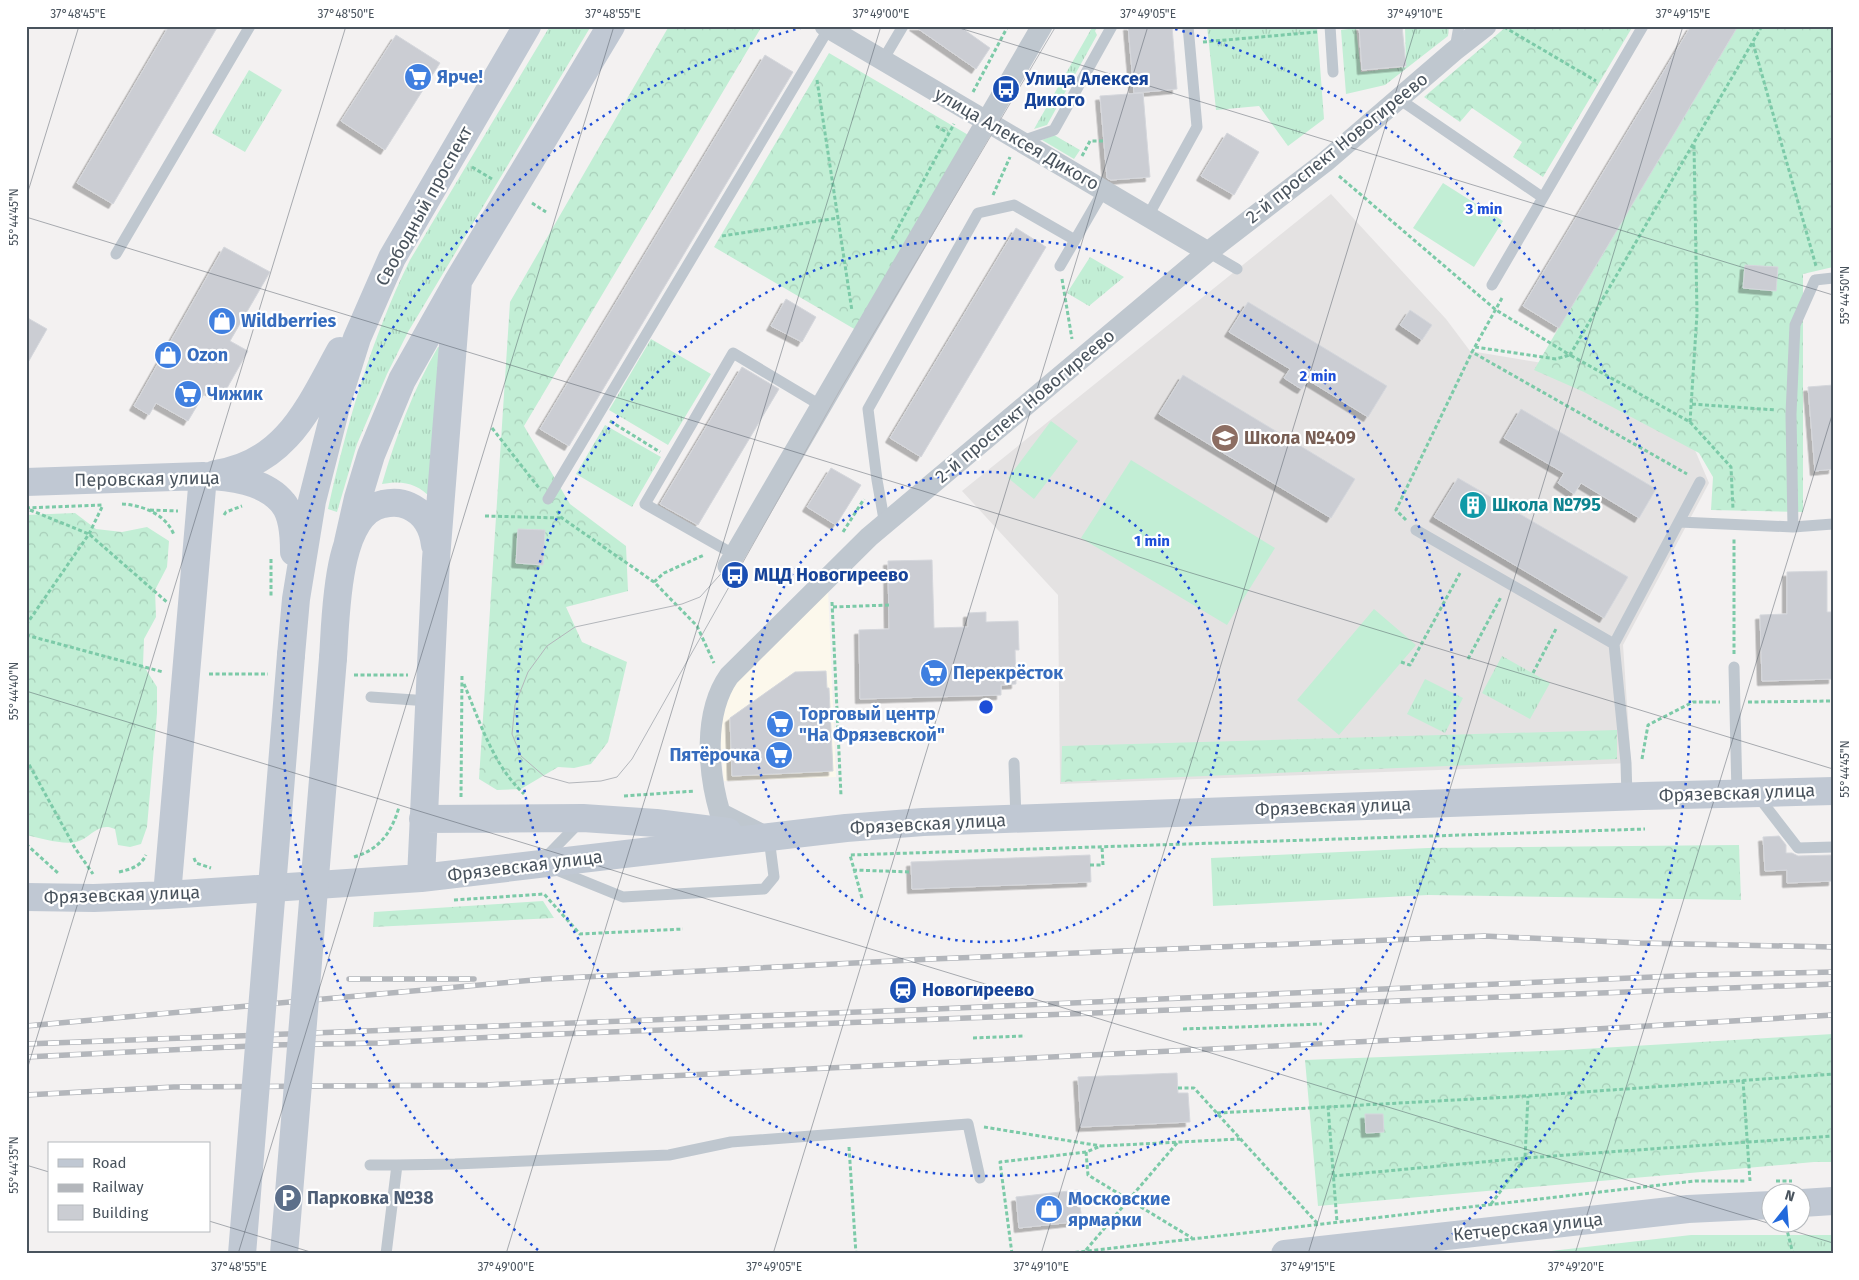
<svg xmlns="http://www.w3.org/2000/svg" width="1859" height="1280" viewBox="0 0 1859 1280" font-family="'Fira Sans',sans-serif">
<style>
.commercial{fill:#fcf8ec}
.education{fill:#e4e2e2}
.grass{fill:url(#grass-tufts)}
.forest{fill:url(#forest-crowns)}
.garden{fill:#c2eed5}
.building{fill:#cbcdd3;stroke:#d5d7dc;filter:url(#shadow)}
.lines{fill:none;stroke-linecap:round;stroke-linejoin:round}
.path{stroke:#7ccaa8;stroke-width:3;stroke-dasharray:4 2.5;stroke-linecap:butt}
.service{stroke:#bfc7cf;stroke-width:11}
.minor{stroke:#bfc7cf;stroke-width:21}
.secondary{stroke:#c0c8d3;stroke-width:28}
.tram{stroke:#b3b6bb;stroke-width:1}
.rail-casing{stroke:#b3b6bb;stroke-width:5.5}
.rail{stroke:#fff;stroke-width:4;stroke-dasharray:11;stroke-linecap:butt}
.secondary-bridge{stroke:#c0c8d3;stroke-width:28}
.ticks{fill:none;stroke:#49535d;stroke-width:1;stroke-opacity:0.45}
.ring{fill:none;stroke:#1d4ed8;stroke-width:2.5;stroke-dasharray:2.5 5}
.labels{text-anchor:middle;dominant-baseline:central;stroke-width:4.5;stroke-linejoin:round;paint-order:stroke}
.shop-label{font-size:18px;font-weight:bold;fill:#366cbe;stroke:#fff;text-anchor:start}
.transit-label{font-size:18px;font-weight:bold;fill:#164399;stroke:#fff;text-anchor:start}
.street-label{font-size:18px;fill:#49535d;stroke:#fff}
.education-label{font-size:18px;font-weight:bold;fill:#785e54;stroke:#fff;text-anchor:start}
.culture-label{font-size:18px;font-weight:bold;fill:#0d838f;stroke:#fff;text-anchor:start}
.service-label{font-size:18px;font-weight:bold;fill:#4e5e75;stroke:#fff;text-anchor:start}
.centre{fill:#1d4ed8;stroke:#fff;stroke-width:2.5}
.ring-label{font-size:15px;text-anchor:middle;font-weight:bold;fill:#1d4ed8;stroke:#fff;stroke-width:4.5;stroke-linejoin:round;paint-order:stroke}
.neatline{fill:none;stroke:#49535d;stroke-width:2}
.ticks-label{font-size:12px;text-anchor:middle;fill:#49535d}
</style>
<defs>
<pattern id="grass-tufts" width="24" height="20" patternUnits="userSpaceOnUse" patternTransform="scale(1.25)"><rect width="24" height="20" fill="#c2eed5"/><path d="M3 7l-1-3M5 7V3M7 7l1-3M15 17l-1-3M17 17v-4M19 17l1-3" fill="none" stroke="#a8ceb9"/></pattern>
<pattern id="forest-crowns" width="20" height="18" patternUnits="userSpaceOnUse" patternTransform="scale(1.25)"><rect width="20" height="18" fill="#c2eed5"/><path d="M2 6a3 3 0 1 1 6 0M12 15a3 3 0 1 1 6 0" fill="none" stroke="#a8ceb9"/></pattern>
<filter id="shadow"><feDropShadow dx="-4.5" dy="4.5" stdDeviation="0" flood-color="#0004"/></filter>
</defs>
<rect width="100%" height="100%" fill="#f3f1f1"/>
<path class="commercial" d="M828,589L836,777L724,781L718,716L728,690Z"/>
<path class="education" d="M1331,194L1446,319L1470,351L1561,366L1689,436L1709,483L1623,645L1631,763L1060,784L1058,595L962,491Z"/>
<path class="grass" d="M550,26H591L408,332L387,374L357,444L337,512L328,509C347,423 371,339 410,260Z
M1093,26H1098L1095,31L1097,35L1047,125L1034,129Z
M1207,26H1317L1324,119L1288,146L1259,106L1216,110Z
M1405,26H1449L1448,36L1385,85L1346,94L1341,30L1356,28L1361,72L1406,67Z
M249,70L282,90L245,152L212,133Z
M1054,135L1080,150L1074,159L1042,140Z
M1090,257L1124,277L1089,306L1067,293Z
M651,339L711,374L668,445L609,410Z
M438,347L443,348L431,498C417,483 402,480 382,484C396,436 413,390 438,347Z
M605,425L661,457L632,507L576,474Z
M1502,656L1550,683L1530,719L1482,693Z
M1425,679L1463,698L1445,733L1407,714Z
M1428,848V895L1213,906L1211,858Z
M1691,1235H1833V1254H1525Z"/>
<path class="forest" d="M669,26H762L524,426L570,504L626,546L628,591L566,607L582,642L627,662L608,742L591,764L574,768L558,767L521,789L497,790L479,779L510,302Z
M1507,26H1633L1543,177L1513,157L1522,142L1472,108L1460,122L1424,97Z
M1738,26H1833V267L1803,274V512L1711,510L1713,477L1699,453L1584,392L1534,370L1649,173Z
M829,53L970,136L856,330L714,247Z
M75,513L96,529L122,532L147,527L169,541L167,567L155,590L156,617L144,639L143,665L157,687V713L147,827L141,844L130,847L118,845L115,829C98,821 91,838 76,842C62,845 40,838 26,835V515Z
M1617,730V759L1061,782L1062,746Z
M1739,845L1741,900L1428,895V848Z
M543,901L554,918L373,927L374,912Z
M1833,1034V1162H1814L1318,1206L1305,1060L1567,1050Z"/>
<path class="garden" d="M1443,183L1503,221L1474,267L1413,228Z
M1051,421L1078,441L1034,499L1008,478Z
M1131,460L1275,548L1227,625L1081,538Z
M1374,609L1416,645L1339,735L1297,700Z"/>
<path class="building" d="M169,26H218L113,204L77,183Z
M914,26H959L990,48L976,69Z
M1128,26H1172L1177,89L1134,93Z
M1359,26H1402L1406,66L1362,70Z
M1691,26H1738L1559,328L1523,306Z
M396,35L440,63L385,150L341,121Z
M765,55L793,72L569,446L540,429Z
M1143,93L1150,177L1111,180L1107,178L1100,96Z
M1227,133L1259,152L1234,195L1201,176Z
M1016,228L1046,247L921,457L890,438Z
M224,247L270,272L230,341L248,351L222,397L207,389L188,421L156,403L149,415L134,406Z
M1745,265L1778,267L1776,291L1743,288Z
M786,299L816,317L802,342L771,326Z
M1248,302L1387,386L1368,417L1308,380L1302,389L1298,387L1284,378L1290,369L1229,332Z
M1410,310L1432,325L1422,340L1400,325Z
M26,317L47,329L26,366Z
M742,367L779,389L698,525L660,504Z
M1183,375L1355,479L1331,518L1159,414Z
M1833,385V469L1815,471L1808,387Z
M1521,409L1656,489L1639,518L1581,483L1574,494L1558,483L1564,473L1504,438Z
M831,468L861,485L836,525L807,507Z
M1458,478L1628,577L1604,618L1434,517Z
M518,529L545,530L543,565L516,563Z
M932,560L934,628L968,627V613L986,612V622L1018,621L1019,650H1015L1016,684L1001,685V695L860,699L859,630L889,629L888,561Z
M1827,571V612H1833V679L1762,681L1760,615L1787,614V572Z
M826,671L827,688H829L833,771L732,776L730,718L795,672Z
M1779,836L1786,845V853H1792L1798,856L1833,855V881L1787,883V870L1765,871L1763,837Z
M1090,855L1091,882L912,889L911,862Z
M1177,1073L1178,1093H1188L1190,1122L1081,1127L1078,1077Z
M1365,1114H1383L1384,1132L1366,1133Z
M1078,1190L1082,1221L1019,1228L1016,1197Z"/>
<g class="lines">
<path class="path" d="M1504,27L1596,81
M1203,42L1317,32
M1753,43L1816,266
M817,80L852,311
M973,92L1008,26
M936,126L948,133
M1082,156L1090,141H1103
M472,167L492,179
M1339,176L1496,310L1570,355L1762,26
M993,195L1010,157
M532,203L546,212
M722,236L838,218
M892,239L954,124
M1062,279L1072,339
M1502,298L1472,352L1687,474
M1475,347L1556,359L1570,355L1690,422L1731,467L1733,509
M1692,404L1776,410
M610,421L660,452
M1690,422L1697,314L1694,145
M492,428L539,488
M122,504C142,505 166,514 174,535
M26,508L103,505
M30,510L89,534L168,603
M150,510L178,511
M557,511L562,518L654,582L697,626L714,663
M224,515L226,512L242,506
M485,516L561,518
M1406,520L1396,510L1472,352
M843,532L864,499
M271,559V597
M654,582L664,573L704,555
M832,602L841,796
M833,607L889,605
M26,625L89,534L103,505
M26,635L163,672
M1734,654V538
M1468,659L1501,597
M1401,662L1410,665L1460,573
M1533,673L1556,629
M209,674H268
M354,675H408
M464,684C480,722 493,765 524,794
M1748,702L1833,701
M26,759L75,848L93,874
M1642,759L1648,725L1693,702H1720
M624,796L695,791
M461,797L462,675
M26,844L59,874
M354,857C379,850 392,832 399,807
M194,858L196,863L211,868
M1090,865H1103L1102,847
M853,870L911,872
M119,872C131,869 140,867 146,855
M862,898L850,855L1645,829
M454,900L544,894L580,934L683,929
M1183,1029L1322,1024
M973,1038L1025,1036
M1743,1080L1750,1181
M1178,1088H1194L1317,1223
M1328,1106L1337,1222
M1217,1113L1528,1096L1833,1074
M984,1127L1101,1146
M849,1147L856,1254
M1086,1152L1088,1175L1192,1238
M1333,1176L1525,1158L1833,1136
M1776,1181H1792
M1491,1204L1525,1158L1528,1096
M1782,1226H1796
M1786,1226L1793,1254
M1086,1250L1177,1143
M1012,1254L1000,1162L1086,1152L1101,1146L1240,1139
M1062,1254L1695,1181H1745"/>
<path class="service" d="M1330,26L1333,72
M1455,49L1459,26
M883,60L903,26
M1399,99L1542,197
M1022,141L1054,130L1112,26
M1148,216L1197,127L1188,26
M1208,252L1237,269
M116,254L250,26
M1060,266L1104,190
M1833,278L1815,280L1795,325L1791,414L1793,527L1833,524
M1492,285L1643,26
M548,499L829,28
M1679,522L1793,527
M885,525L877,480L868,409L978,213L1014,205L1075,240
M1416,530L1614,644
M735,555L645,504L733,353L820,405
M1734,667L1737,794
M371,697L429,701
M1014,763L1016,819
M1757,795L1798,848L1833,847
M1627,797L1626,763L1614,644L1700,482
M544,859L580,822
M554,869L623,897L764,889L774,877L769,838
M370,1165H397
M386,1254L397,1165L455,1164L669,1155L731,1142L968,1124L980,1178"/>
<path class="minor" d="M825,26L1208,252
M728,566L1042,26
M769,838L720,813C708,772 703,713 729,676L869,537L1208,252L1325,162L1454,51L1486,26"/>
<path class="secondary" d="M215,474C286,464 309,407 340,351
M26,482L203,476C229,476 266,481 283,503C293,515 294,537 294,552
M348,542L358,498L371,455L402,380L458,281L611,26
M291,655L296,599L312,501L339,395L357,338L392,258L527,26
M333,658C336,620 335,513 383,504C392,502 401,502 409,506C425,513 433,528 435,545
M423,819L583,818L656,823L728,832
M421,878L436,559L458,281
M167,895L203,476
M26,897L94,898L167,895L421,878L846,828L923,822L1643,796L1833,791
M1802,1203L1833,1201
M1285,1254L1688,1209L1772,1205"/>
<path class="tram" d="M728,566L700,597L682,604L575,627L547,646L528,672L515,705L512,734L521,756L544,776L569,783L601,781L617,777L632,759L840,390L1056,26"/>
<g class="rail-casing">
<path id="rail" d="M349,979H474
M26,1026L545,979L932,959L1484,936L1640,943L1833,947
M26,1044L936,1009L1698,975L1833,972
M26,1057L271,1045L379,1043L533,1035L1833,984
M26,1095L174,1087L486,1085L1495,1035L1833,1015"/>
</g>
<use href="#rail" class="rail"/>
<path class="secondary-bridge" d="M242,1254L291,655
M284,1254L333,658"/>
</g>
<path class="ticks" d="M953,26L1833,295M26,198L79,26M26,217L1833,769M26,691L1833,1243M26,1073L346,26M26,1165L49,1172M209,1221L317,1254M238,1254L614,26M506,1254L881,26M773,1254L1148,26M1041,1254L1416,26M1308,1254L1683,26M1575,1254L1833,412"/>
<g class="ring">
<circle cx="986" cy="707" r="235"/>
<circle cx="986" cy="707" r="469"/>
<path d="M538 1250A704 704 0 0 1 804 27M1168 27A704 704 0 0 1 1434 1250"/>
</g>
<defs>
<g id="supermarket-disc" transform="scale(1.4375)"><circle r="9.5" fill="#3f7fe0" stroke="#fff"/><path d="M-6-5.5h2.5l.6 2H6L4.5 2H-2.5L-4.4-4H-6ZM-1.5 3.2a1.3 1.3 0 1 0 .1 0ZM3 3.2a1.3 1.3 0 1 0 .1 0Z" fill="#fff"/></g>
<g id="bus-disc" transform="scale(1.4375)"><circle r="9.5" fill="#1a4fb4" stroke="#fff"/><path d="M-5-6H5V4H4V6H2V4H-2V6H-4V4H-5ZM-3.5-4V0h7V-4ZM-3.5 1.2v1.5H-2V1.2ZM2 1.2v1.5H3.5V1.2Z" fill="#fff"/></g>
<g id="shop-disc" transform="scale(1.4375)"><circle r="9.5" fill="#3f7fe0" stroke="#fff"/><path d="M-5-2.5h2.3a2.7 3.5 0 0 1 5.4 0H5L5.5 6h-11ZM-1.5-2.5h3a1.5 2.3 0 0 0-3 0Z" fill="#fff"/></g>
<g id="school-disc" transform="scale(1.4375)"><circle r="9.5" fill="#8d6e63" stroke="#fff"/><path d="M0-5L7-2L0 1L-7-2ZM-4 1L0 2.5L4 1V4Q0 6-4 4Z" fill="#fff"/></g>
<g id="building-disc" transform="scale(1.4375)"><circle r="9.5" fill="#0f9aa8" stroke="#fff"/><path d="M-4-6H4V6H1V3H-1V6H-4ZM-2.5-4.3h1.7v1.8h-1.7ZM.8-4.3h1.7v1.8H.8ZM-2.5-1h1.7V.8h-1.7ZM.8-1h1.7V.8H.8Z" fill="#fff"/></g>
<g id="station-disc" transform="scale(1.4375)"><circle r="9.5" fill="#1a4fb4" stroke="#fff"/><path d="M-3-6H3Q5-6 5-4V2Q5 4 3 4L4.5 6H3L1.5 4h-3L-3 6H-4.5L-3 4Q-5 4-5 2V-4Q-5-6-3-6ZM-3.5-4v3h7v-3ZM-3.5 1v1.5H-2V1ZM2 1v1.5H3.5V1Z" fill="#fff"/></g>
<g id="parking-disc" transform="scale(1.4375)"><circle r="9.5" fill="#5c6f8a" stroke="#fff"/><path d="M-3.5-5.5H1a3.5 3.5 0 0 1 0 7H-1V5.5H-3.5ZM-1-3.4V-.6H.8a1.4 1.4 0 0 0 0-2.8Z" fill="#fff"/></g>
</defs>
<g fill-rule="evenodd">
<use href="#supermarket-disc" x="418" y="77"/>
<use href="#bus-disc" x="1006" y="89"/>
<use href="#shop-disc" x="222" y="321"/>
<use href="#shop-disc" x="168" y="355"/>
<use href="#supermarket-disc" x="188" y="394"/>
<use href="#school-disc" x="1225" y="438"/>
<use href="#building-disc" x="1473" y="505"/>
<use href="#bus-disc" x="735" y="575"/>
<use href="#supermarket-disc" x="934" y="673"/>
<use href="#supermarket-disc" x="780" y="724"/>
<use href="#supermarket-disc" x="779" y="755"/>
<use href="#station-disc" x="903" y="990"/>
<use href="#parking-disc" x="288" y="1198"/>
<use href="#shop-disc" x="1049" y="1209"/>
</g>
<g class="labels">
<g class="shop-label">
<text x="437" y="77">Ярче!</text>
<text x="241" y="321">Wildberries</text>
<text x="187" y="355">Ozon</text>
<text x="207" y="394">Чижик</text>
<text x="953" y="673">Перекрёсток</text>
<text x="799" y="714">Торговый центр<tspan x="799" dy="21">"На Фрязевской"</tspan></text>
<text x="760" y="755" text-anchor="end">Пятёрочка</text>
<text x="1068" y="1199">Московские<tspan x="1068" dy="21">ярмарки</tspan></text>
</g>
<g class="transit-label">
<text x="1025" y="79">Улица Алексея<tspan x="1025" dy="21">Дикого</tspan></text>
<text x="754" y="575">МЦД Новогиреево</text>
<text x="922" y="990">Новогиреево</text>
</g>
<g class="street-label">
<text transform="translate(1017 139) rotate(30)">улица Алексея Дикого</text>
<text transform="translate(1337 148) rotate(-39)">2-й проспект Новогиреево</text>
<text transform="translate(424 206) rotate(-61)">Свободный проспект</text>
<text transform="translate(1025 406) rotate(-40)">2-й проспект Новогиреево</text>
<text transform="translate(147 479) rotate(-1)">Перовская улица</text>
<text transform="translate(1737 793) rotate(-2)">Фрязевская улица</text>
<text transform="translate(1333 807) rotate(-2)">Фрязевская улица</text>
<text transform="translate(928 824) rotate(-3)">Фрязевская улица</text>
<text transform="translate(525 866) rotate(-7)">Фрязевская улица</text>
<text transform="translate(122 895) rotate(-2)">Фрязевская улица</text>
<text transform="translate(1528 1227) rotate(-6)">Кетчерская улица</text>
</g>
<g class="education-label">
<text x="1244" y="438">Школа №409</text>
</g>
<g class="culture-label">
<text x="1492" y="505">Школа №795</text>
</g>
<g class="service-label">
<text x="307" y="1198">Парковка №38</text>
</g>
</g>
<circle cx="986" cy="707" r="8" class="centre"/>
<g class="ring-label">
<text x="1484" y="214">3 min</text>
<text x="1318" y="381">2 min</text>
<text x="1152" y="546">1 min</text>
</g>
<rect width="1859" height="1280" fill="none" stroke="#ffffff" stroke-width="55"/>
<rect x="48" y="1142" width="162" height="90" fill="#ffffff" stroke="#b6babe"/>
<rect x="58" y="1159" width="25" height="8" fill="#c0c8d3" stroke="#b6babe"/>
<text x="92" y="1168" font-size="15" fill="#49535d">Road</text>
<rect x="58" y="1184" width="25" height="8" fill="#b3b6bb" stroke="#b6babe"/>
<text x="92" y="1192" font-size="15" fill="#49535d">Railway</text>
<rect x="58" y="1205" width="25" height="15" fill="#cbcdd3" stroke="#b6babe"/>
<text x="92" y="1218" font-size="15" fill="#49535d">Building</text>
<g transform="translate(1786 1208) rotate(17)"><circle r="24" fill="#ffffff" stroke="#b6babe"/>
<path d="M0-4L9 19L0 12L-9 19Z" fill="#2269dc"/>
<text y="-8" font-size="14" font-weight="bold" text-anchor="middle" fill="#49535d">N</text>
</g>
<rect x="28" y="28" width="1804" height="1224" class="neatline"/>
<g class="ticks-label">
<text x="78" y="18">37°48'45"E</text>
<text x="346" y="18">37°48'50"E</text>
<text x="613" y="18">37°48'55"E</text>
<text x="881" y="18">37°49'00"E</text>
<text x="1148" y="18">37°49'05"E</text>
<text x="1415" y="18">37°49'10"E</text>
<text x="1683" y="18">37°49'15"E</text>
<text transform="translate(14 217) rotate(-90)" y="4">55°44'45"N</text>
<text transform="translate(1845 295) rotate(-90)" y="4">55°44'50"N</text>
<text transform="translate(14 691) rotate(-90)" y="4">55°44'40"N</text>
<text transform="translate(1845 769) rotate(-90)" y="4">55°44'45"N</text>
<text transform="translate(14 1165) rotate(-90)" y="4">55°44'35"N</text>
<text x="239" y="1271">37°48'55"E</text>
<text x="506" y="1271">37°49'00"E</text>
<text x="774" y="1271">37°49'05"E</text>
<text x="1041" y="1271">37°49'10"E</text>
<text x="1308" y="1271">37°49'15"E</text>
<text x="1576" y="1271">37°49'20"E</text>
</g>
</svg>
